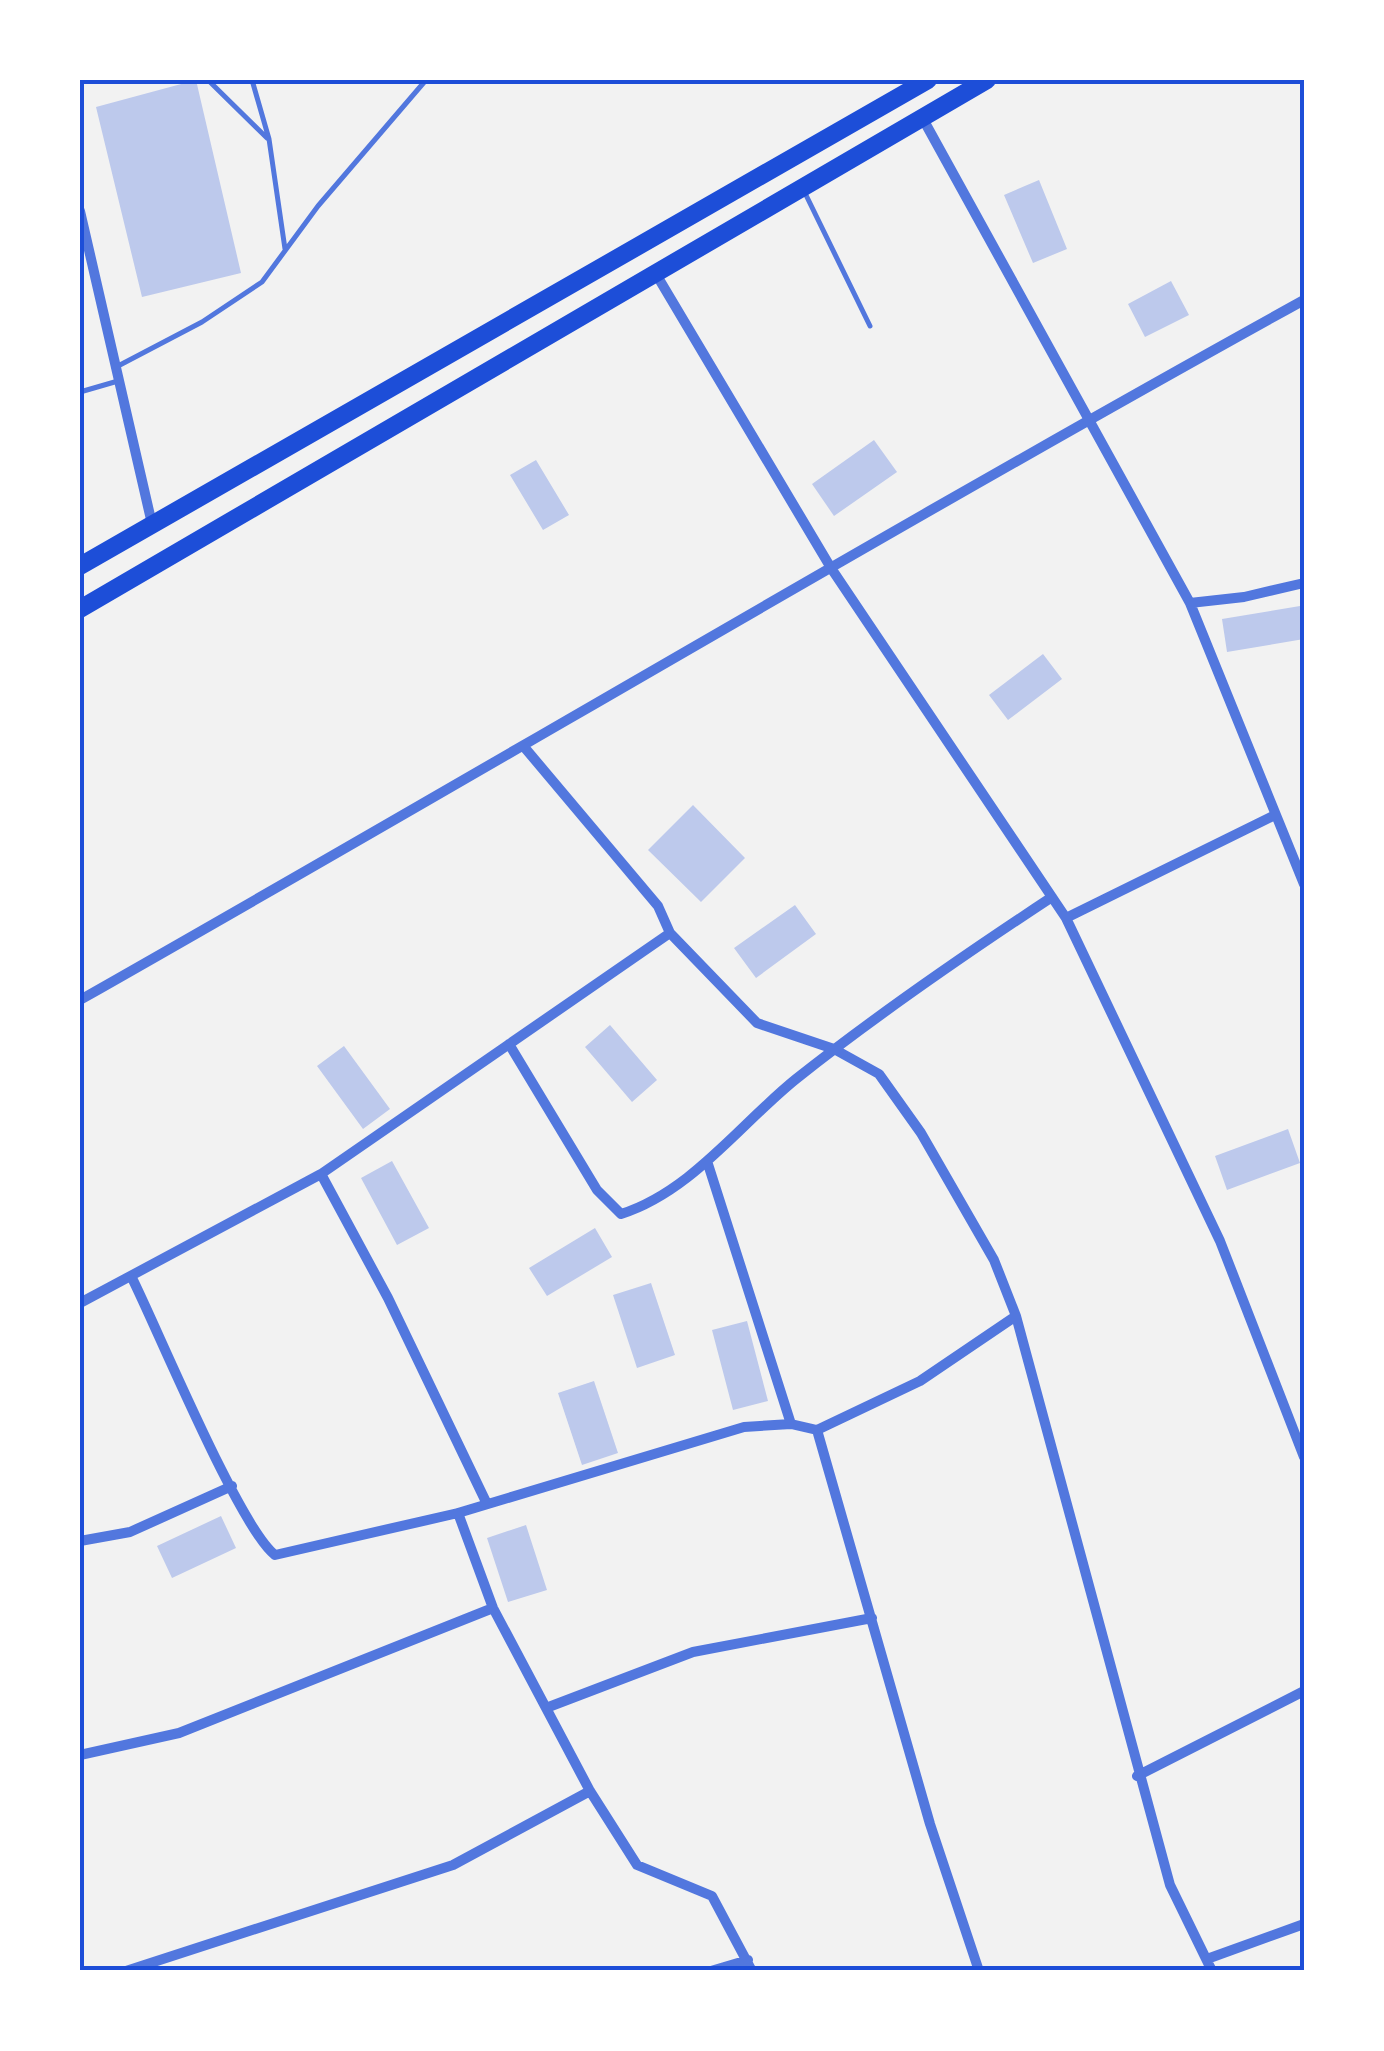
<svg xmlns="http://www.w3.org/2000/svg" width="1384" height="2051" viewBox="0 0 1384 2051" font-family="Spectral,serif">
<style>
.building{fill:#bdc9ec}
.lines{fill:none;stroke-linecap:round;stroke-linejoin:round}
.service{stroke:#5277de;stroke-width:5}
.minor{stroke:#5277de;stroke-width:10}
.trunk{stroke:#1d4ed8;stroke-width:18}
.neatline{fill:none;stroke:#1d4ed8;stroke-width:4}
</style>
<rect width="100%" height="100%" fill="#f2f2f2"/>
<path class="building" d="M196,80L241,273L142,297L96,107Z
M1039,180L1067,249L1033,263L1004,195Z
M1171,281L1189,315L1145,337L1128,304Z
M874,440L897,472L834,516L812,484Z
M536,460L569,515L543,530L510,475Z
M1300,606L1304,639L1227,652L1222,619Z
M1043,654L1062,679L1008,720L989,695Z
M693,805L745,858L701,902L648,850Z
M795,905L816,934L756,978L734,948Z
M610,1025L657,1080L632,1102L585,1047Z
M344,1046L390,1109L363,1129L317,1066Z
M1288,1129L1300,1163L1227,1190L1215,1156Z
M392,1161L429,1228L397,1245L361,1178Z
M595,1228L612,1257L547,1296L529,1268Z
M651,1283L675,1355L637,1368L613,1295Z
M747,1321L768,1401L733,1410L712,1330Z
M594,1381L618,1453L582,1465L558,1393Z
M221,1516L236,1548L172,1578L157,1546Z
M526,1525L547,1590L508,1602L487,1538Z"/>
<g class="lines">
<path class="service" d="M208,80L267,138
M252,80L269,139L285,249
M804,191L870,326
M118,366L202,322L262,282L318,206L426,80
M80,392L118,381"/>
<path class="minor" d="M923,119L1190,603L1304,884
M80,211L152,524
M656,274L831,568L1066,918L1220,1241L1304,1457
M1190,603L1244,597L1304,583
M525,748L658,906L670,933L757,1023L834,1049L879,1074L921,1133L994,1260L1016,1316L1170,1885L1212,1971
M1066,918L1275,815
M80,1000C489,768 893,527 1304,300
M509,1044L597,1190L621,1214C691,1192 740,1124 796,1079C879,1013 964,955 1052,897
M707,1161L791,1424
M321,1174L388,1298L487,1504
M132,1278C158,1330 239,1527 275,1555L458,1513L744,1427L791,1424L817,1430L920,1381L1016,1316
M80,1303L321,1174L670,933
M817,1430L930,1824L979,1971
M458,1513L493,1608L590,1791L637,1865L712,1896L752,1971
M80,1541L130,1532L232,1486
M546,1708L693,1652L872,1618
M80,1755L179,1733L493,1608
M1137,1776L1304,1691
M1207,1959L1304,1924
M126,1971L453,1865L590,1791
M711,1971L748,1960"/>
<path class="trunk" d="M80,566L928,80
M80,609L987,80"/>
</g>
<rect width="1384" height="2051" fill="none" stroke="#ffffff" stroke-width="165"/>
<rect x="82" y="82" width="1220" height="1886" class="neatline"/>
</svg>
